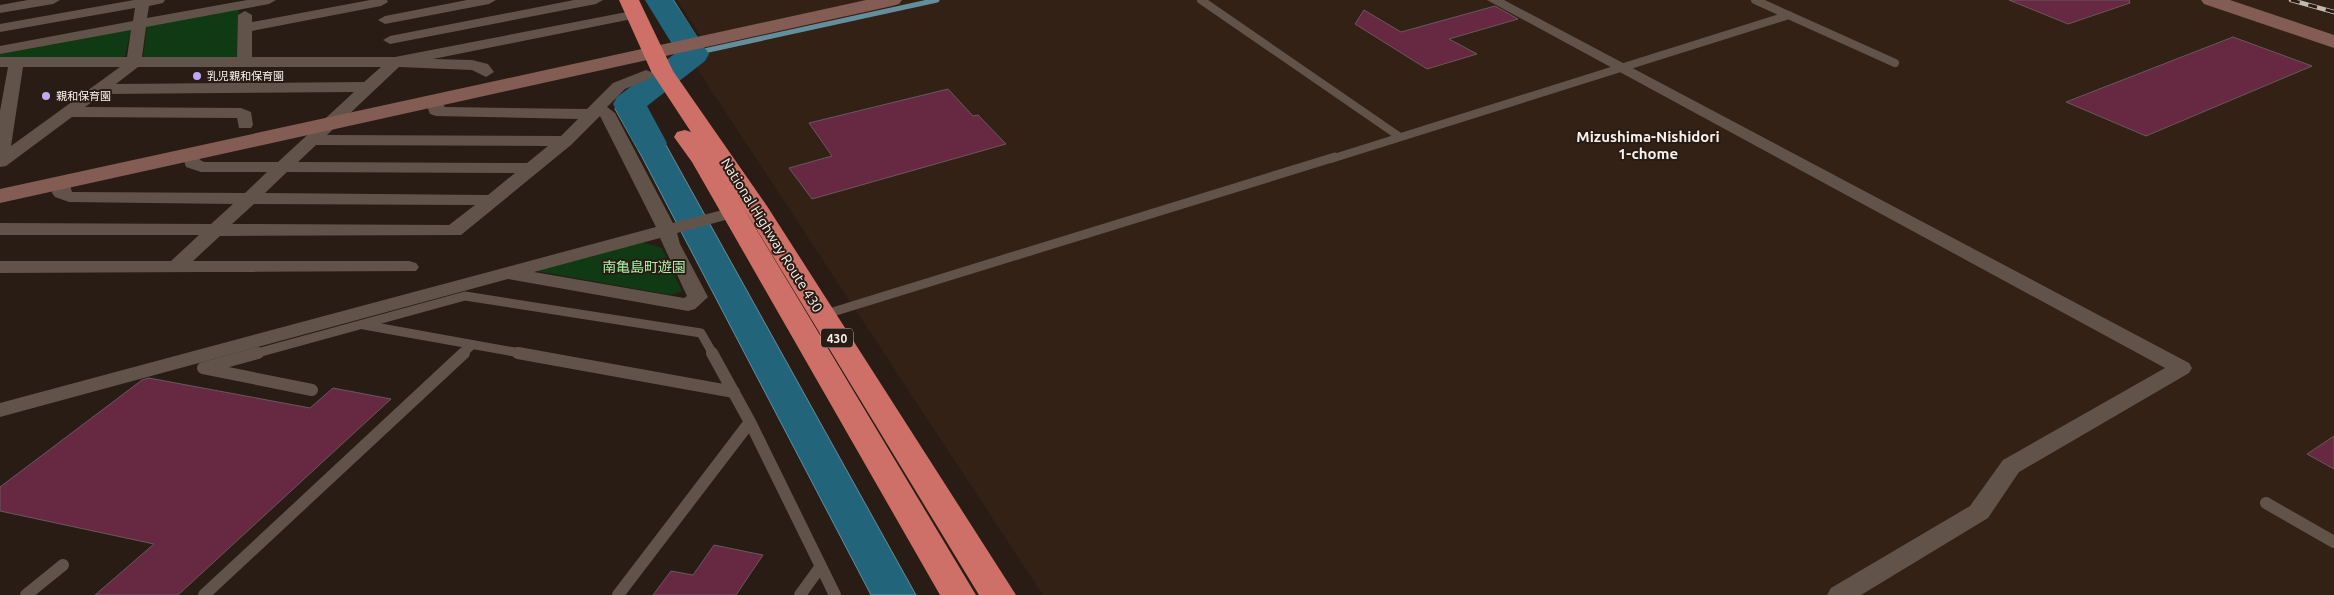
<svg xmlns="http://www.w3.org/2000/svg" width="2334" height="595" viewBox="0 0 2334 595" font-family="Ubuntu,'Noto Sans JP',sans-serif">
<style>
.built{fill:#332115}
.green{fill:#0f3a13}
.water{fill:#22657b;stroke:#638f9d}
.lines{fill:none;stroke-linecap:round;stroke-linejoin:round}
.stream{stroke:#638f9d;stroke-width:5}
.river{fill:#22657b;fill-rule:evenodd}
.building{fill:#662941;stroke:#69585d}
.lane-far2{stroke:#62534a;stroke-width:8}
.lane-far1{stroke:#62534a;stroke-width:9}
.lane{stroke:#62534a;stroke-width:12}
.street{fill:#62534a;fill-rule:evenodd}
.secondary{fill:#835c53;fill-rule:evenodd}
.highway{fill:#cf7068;fill-rule:evenodd}
.rail-casing{stroke:#c3b9b3;stroke-width:4.5}
.rail{stroke:#291c14;stroke-width:3;stroke-dasharray:9;stroke-linecap:butt}
.poi-dot{fill:#bda9f5;stroke:#291c14;stroke-width:2}
.labels{text-anchor:middle;dominant-baseline:central;stroke-width:4;stroke-linejoin:round;paint-order:stroke}
.far-poi-label{font-size:11px;fill:#faf1ec;stroke:#291c14;text-anchor:start}
.shield{fill:#291c14;stroke:#bbb1ab;stroke-width:1}
.shield-label{font-size:12px;font-weight:bold;fill:#faf1ec}
.street-label{font-size:14px;fill:#faf1ec;stroke:#291c14}
.park-label{font-size:14px;fill:#a7f1a8;stroke:#291c14}
.neighbourhood-label{font-size:15px;font-weight:bold;fill:#faf1ec;stroke:#291c14}
</style>
<rect width="100%" height="100%" fill="#291c14"/>
<path class="built" d="M677,0H2334V595H1043L694,64L711,52Z"/>
<path class="green" d="M239,9V59L143,58L147,25Z
M131,29L125,56L117,59L0,58V53Z
M641,242L662,248L682,291L671,295L536,271Z"/>
<path class="water" d="M636,91L916,595H871L642,157L615,109L618,103Z"/>
<g class="lines">
<path class="stream" d="M671,0L699,44
M704,51L937,0"/>
<path class="river" d="M645,0H673L709,54L705,61L647,106L667,143L662,150L650,153L638,150L613,104L617,97L677,52Z"/>
</g>
<path class="building" d="M2009,0H2129L2130,3L2068,24Z
M1495,6L1518,19L1449,39L1477,54L1427,69L1355,24L1364,10L1401,32Z
M2233,37L2312,66L2146,136L2066,102Z
M948,89L973,116L978,115L1006,144L812,199L789,168L832,156L809,123Z
M149,378L310,408L333,388L391,399L178,595H95L154,544L0,511V487L142,380Z
M2334,436V469L2307,454Z
M714,545L763,555L736,595H653L671,571L693,575Z"/>
<g class="lines">
<path class="lane-far2" d="M1201,0L1400,137
M1755,0L1895,63
M1331,159L1789,15"/>
<path class="lane-far1" d="M823,315L1335,157
M364,325L525,354
M254,354L465,296L701,333L713,354
M462,354L472,345"/>
<path class="lane" d="M258,353L203,368L312,390
M518,353L734,392
M712,353L750,422L835,595
M2266,503L2334,542
M26,595L63,565
M204,595L464,353
M618,595L750,422
M800,595L821,566"/>
<path class="street" d="M28,0H60L53,4L0,13V5Z
M134,0H165L163,3L149,6L147,18L247,0H276L269,4L146,27L142,57H237L238,15L245,11L252,15V22L370,0H387L388,2L381,6L252,31V57H395L637,10L642,11L644,14L637,18L433,59L472,60L488,64L494,72L486,77L472,70L399,67L327,135L561,136L578,119L436,116L430,114L425,101L433,96L439,98L445,107L587,109L613,83L646,70L651,72L654,75L651,78L625,89L607,107L615,113L673,223L749,203L755,204L758,208L755,212L677,233L680,244L708,297L695,309L688,311L508,279L0,417V403L656,227L600,116L571,145L461,235L220,236L193,261H409L416,263L419,267L416,271L0,273V261H171L199,235H0V223L211,224L233,204L69,202L55,197L52,193L56,178H68L72,192L245,193L267,172H201L186,167L182,154L185,150H197L200,160L204,162H278L354,92L103,94L85,107L241,108L251,112L253,125L251,128H239L237,118L72,117L6,166L0,167V111L8,67H0V57H127L131,30L0,54V46L133,21L135,8L0,32V24ZM23,67H120L11,146ZM138,67H381L364,82L116,84ZM316,145L548,146L527,163L298,162ZM287,172L515,173L488,195L265,193ZM254,204L475,205L449,225L232,224ZM660,238L687,296L684,298L534,272Z
M467,0H496L489,4L385,24L378,20L385,16Z
M574,0H603L596,4L390,44L383,40L390,36Z
M1487,0H1504L2189,363L2192,368L2189,373L2019,472L1988,518L1861,595H1827L1831,588L1970,506L2003,460L2165,368Z"/>
<path class="secondary" d="M866,0H902L899,4L892,6L0,203V189Z
M2201,0H2230L2334,35V48L2204,4Z"/>
<path class="highway" d="M619,0H639L673,71L767,206L1016,595H979L734,192L976,595H940L692,162L674,137L677,132L685,130L691,132L651,71Z"/>
<g class="rail-casing">
<path id="rail" d="M2291,0L2334,12"/>
</g>
<use href="#rail" class="rail"/>
</g>
<g class="poi-dot">
<circle cx="197" cy="76" r="5"/>
<circle cx="46" cy="96" r="5"/>
</g>
<g class="labels">
<g class="far-poi-label">
<text x="207" y="76">乳児親和保育園</text>
<text x="56" y="96">親和保育園</text>
</g>
<rect class="shield" x="821" y="328.5" width="32" height="19" rx="4"/>
<g class="shield-label">
<text x="837" y="338">430</text>
</g>
<g class="street-label">
<text transform="translate(772 235) rotate(58)">National Highway Route 430</text>
</g>
<g class="park-label">
<text x="644" y="267">南亀島町遊園</text>
</g>
<g class="neighbourhood-label">
<text x="1648" y="136">Mizushima-Nishidori<tspan x="1648" dy="17">1-chome</tspan></text>
</g>
</g>
</svg>
